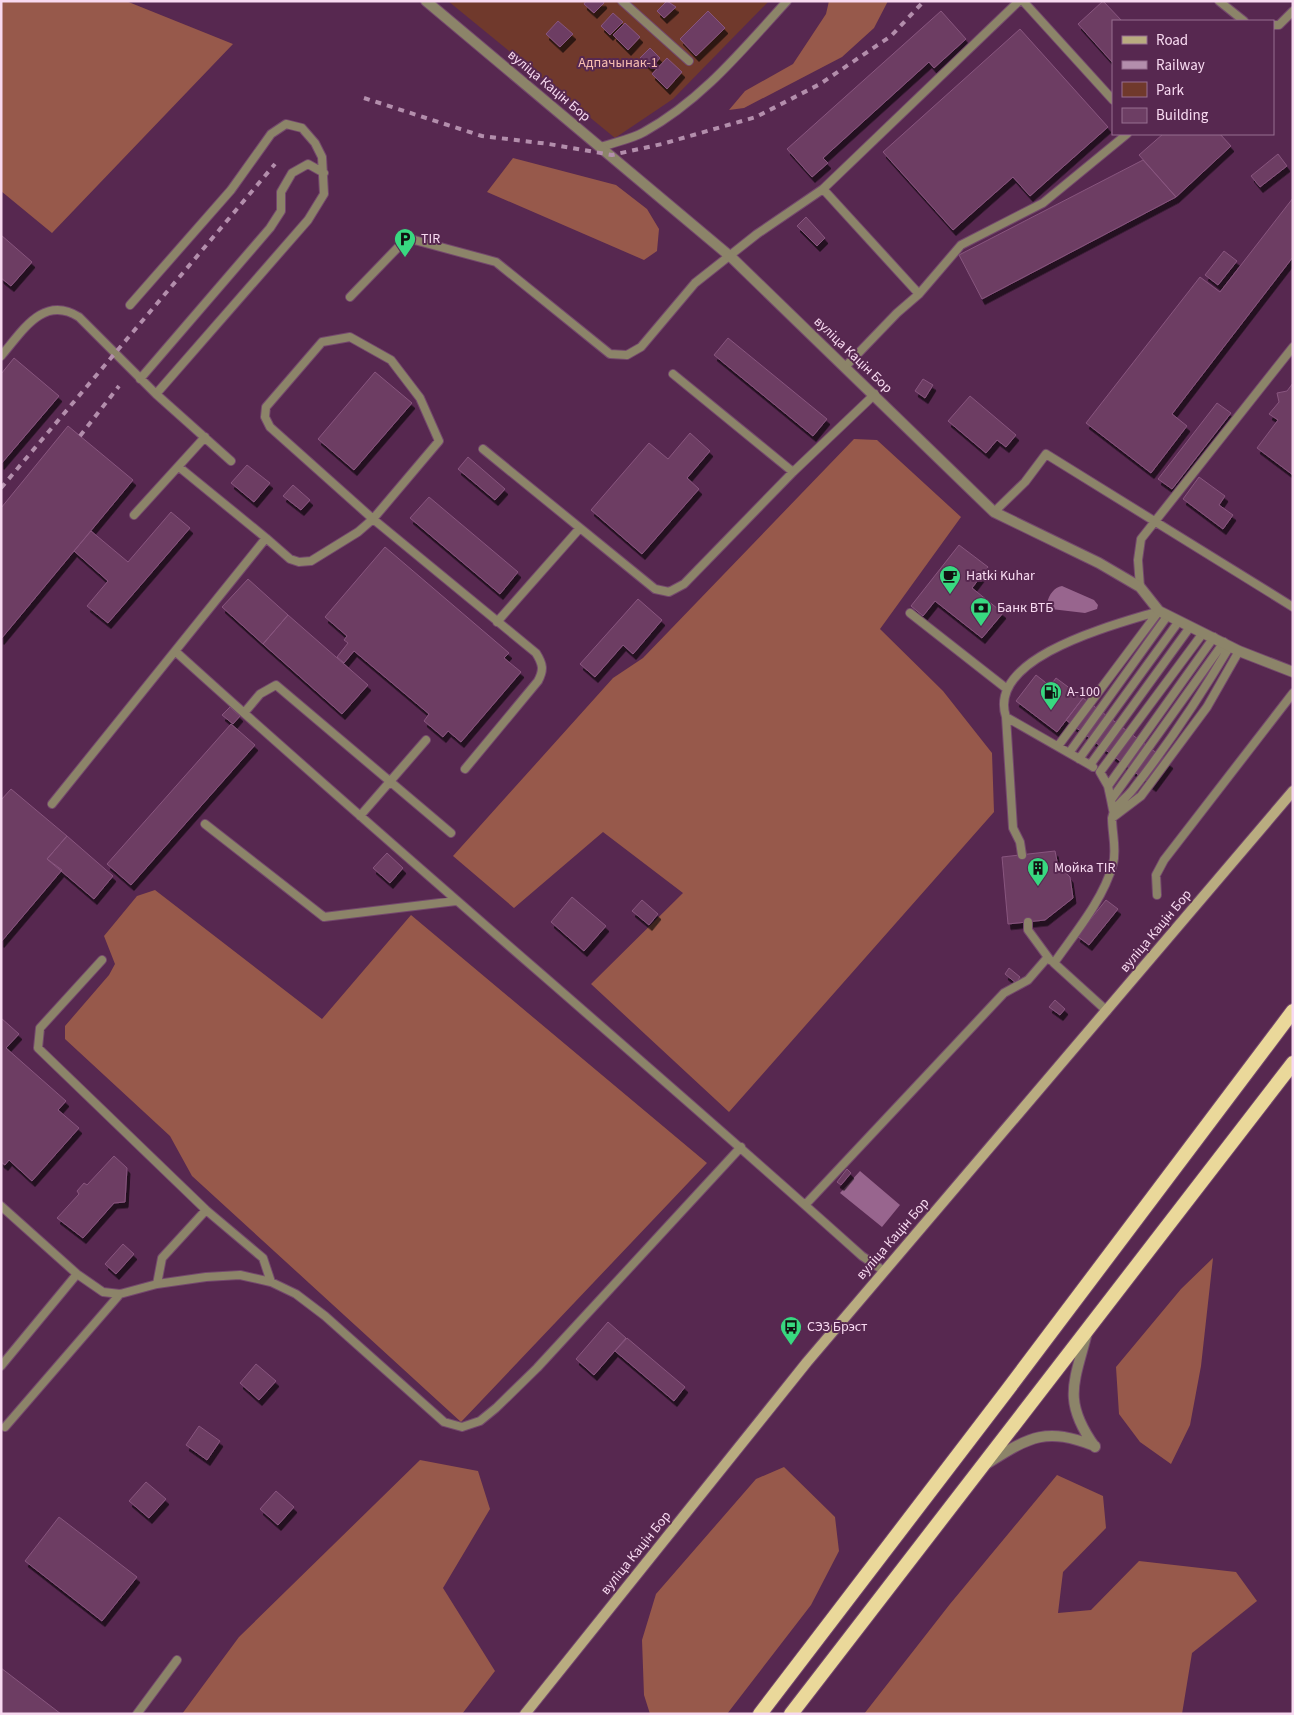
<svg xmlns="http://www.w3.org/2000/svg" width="1294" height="1715" viewBox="0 0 1294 1715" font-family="'Source Sans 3',sans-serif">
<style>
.green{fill:#70392c}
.forest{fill:#97594b}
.water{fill:#98658e}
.building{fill:#6d3e64;stroke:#88557e;filter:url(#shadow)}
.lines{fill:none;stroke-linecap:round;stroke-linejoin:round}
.service-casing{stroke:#74486d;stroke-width:10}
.minor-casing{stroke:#74486d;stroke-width:12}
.secondary-casing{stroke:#74486d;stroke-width:12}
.trunk-casing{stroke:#74486d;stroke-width:16}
.service{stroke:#8c8469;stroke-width:8}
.minor{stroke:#8c8469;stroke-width:10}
.secondary{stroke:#b9ac80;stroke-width:10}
.trunk{stroke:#ead89a;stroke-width:14}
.rail{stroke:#b38eac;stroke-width:4;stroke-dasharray:6 6;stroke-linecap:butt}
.labels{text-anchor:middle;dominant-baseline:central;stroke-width:4;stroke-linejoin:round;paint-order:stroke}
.park-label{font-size:14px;fill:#f7beb0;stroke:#572850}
.street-label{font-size:14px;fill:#f8daf1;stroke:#572850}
.poi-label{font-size:14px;fill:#f8daf1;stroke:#572850;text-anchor:start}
</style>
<defs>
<filter id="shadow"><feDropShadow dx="3" dy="5.5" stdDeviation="0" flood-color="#0009"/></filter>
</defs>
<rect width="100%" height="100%" fill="#572850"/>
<path class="green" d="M448,1H769L673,99L615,138Z"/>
<path class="forest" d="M1,1H126L233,44L52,233L1,191Z
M829,1H888L874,28L842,57L744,108L729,110L745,91L793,64L826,14Z
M513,158L616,185L647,209L659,229L657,251L644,260L487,192Z
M854,439L877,440L961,517L880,629L943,691L992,753L994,812L729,1112L591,984L683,893L603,832L514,908L453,856L613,678L643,658Z
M155,890L322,1019L411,915L707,1163L461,1422L192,1176L170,1136L65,1039V1026L109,975L115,964L104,936L137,896Z
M1213,1258L1201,1366L1190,1425L1171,1464L1140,1442L1119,1414L1116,1367L1181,1289Z
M420,1460L478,1471L490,1509L443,1588L495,1671L462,1714H182L239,1637Z
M784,1467L835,1517L839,1551L811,1605L727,1714H650L644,1695L642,1640L656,1594L756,1479Z
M1057,1475L1103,1496L1106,1528L1063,1572L1058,1613L1091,1610L1139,1561L1236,1572L1257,1601L1192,1653L1182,1714H864L950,1604Z"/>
<path class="water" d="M1062,586L1094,600L1098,605L1097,609L1085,613L1051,609L1047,603C1049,595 1054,587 1062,586Z
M860,1171L900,1205L882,1227L840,1193Z"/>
<path class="building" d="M586,1H603L604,3L594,13L584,4Z
M667,1L676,7L664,18L657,11Z
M1103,1L1122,21H1113V63L1078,24Z
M708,11L725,28L696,56L680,39Z
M941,11L966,39L934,68L929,62L823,158L828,163L812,177L787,149Z
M613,13L623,22L610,35L601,26Z
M558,21L573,34L560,47L546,34Z
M625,23L640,37L628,50L613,35Z
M1020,29L1108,127L1030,196L1013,177L953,230L883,152Z
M650,48L660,58L651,68L640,58Z
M667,58L682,72L667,89L652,74Z
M1163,134H1220L1231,146L1176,197L1139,155Z
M1278,154L1287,166L1260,187L1251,176Z
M1143,160L1176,197L982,299L959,255Z
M1293,198V257L1172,414L1187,426L1151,473L1086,423L1200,277L1220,292Z
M806,217L825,238L817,246L797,226Z
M1,235L32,262L11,286L1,278Z
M1224,251L1237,261L1218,285L1205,275Z
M728,338L827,419L813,436L714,355Z
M14,358L59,396L1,464V374Z
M375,372L412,403L354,470L318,439Z
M923,379L933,385L925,398L915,391Z
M1293,383V475L1257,448L1278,420L1269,414L1279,402L1277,393L1287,391Z
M970,396L1016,435L1006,447L997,440L986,453L948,421Z
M1217,403L1231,413L1172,489L1158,479Z
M68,426L133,480L1,639V508Z
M690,433L710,451L687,478L699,489L642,554L591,510L649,443L668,459Z
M468,457L505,489L495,500L458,469Z
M247,465L270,483L254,502L231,483Z
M1199,477L1225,496L1219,505L1233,515L1223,529L1183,499Z
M293,485L310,500L301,510L283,496Z
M429,497L518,572L500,594L410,518Z
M171,512L190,528L108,623L87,606L108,581L74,551L91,531L128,562Z
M959,545L988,567L972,588L1003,613L982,638L935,601L923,616L911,606Z
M385,547L509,653L504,658L521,672L461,742L448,731L443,737L424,721L429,714L354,651L344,663L337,657L348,643L344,640L347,636L325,617Z
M248,579L288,615L263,644L222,607Z
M638,599L662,620L633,654L623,645L595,677L580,664Z
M288,615L368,685L342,714L263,644Z
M1036,675L1050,686L1056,678L1083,698L1057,732L1016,701Z
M1083,698L1170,763L1153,786L1066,720Z
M230,707L240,716L233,724L222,715Z
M231,724L255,745L131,885L107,864Z
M11,789L67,836L47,859L62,870L1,942V800Z
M67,836L113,876L94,899L47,859Z
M1055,851L1058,866L1070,877L1073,898L1045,920L1008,924L1002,857Z
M387,853L403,868L390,883L373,868Z
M572,897L606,926L584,951L551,922Z
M642,900L658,914L649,925L632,911Z
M1106,900L1118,909L1089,945L1077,936Z
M1009,968L1020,977L1016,983L1005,974Z
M1055,1000L1065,1009L1060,1015L1049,1007Z
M1,1018L19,1034L6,1048L66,1101L58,1110L79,1128L32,1181L9,1160L5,1165L1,1162Z
M114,1156L127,1168L125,1202L114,1203L83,1238L57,1218L79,1194L77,1191L84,1183L87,1185Z
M847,1169L851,1173L841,1185L837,1182Z
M123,1244L134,1254L116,1274L105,1264Z
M608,1322L626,1338L594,1375L576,1359Z
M627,1338L685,1387L674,1401L615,1351Z
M256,1364L276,1381L259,1400L240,1383Z
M199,1426L220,1441L207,1460L186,1445Z
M146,1482L166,1499L149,1518L129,1501Z
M276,1491L294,1507L278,1525L260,1509Z
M59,1517L137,1577L102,1621L25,1561Z
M1,1668L61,1714H1Z"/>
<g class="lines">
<g class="service-casing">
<path id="service" d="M622,1L689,61
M1023,1L1113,100
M1219,1L1244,21
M1273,25H1279L1293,11
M601,147C615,142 632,139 644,132C702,100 743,49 787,1
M919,294L823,189L1019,1
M350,297L407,238L496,262L610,354L627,355L641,347L695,283L757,234L823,189
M130,305L231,190L271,134L286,124L302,128L315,143L322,157L324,194L308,220L156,394
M1,356C22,332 43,294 79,317L156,394L231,461
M845,367L897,313L919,294L961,245L1043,203L1127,134
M140,379L270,228L281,211V192L292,173L308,164L324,173
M483,449L655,589L669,592L684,584L793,472L673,374
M179,467L266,538
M793,472L875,394
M994,512L1025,482L1046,454L1293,607
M134,515L205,437
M1140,587L1138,560L1141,539L1293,347
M910,613L1007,689
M497,622L580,528
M175,651C401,856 635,1052 862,1256L884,1271
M244,713L260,694L276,685L451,833
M1006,717L1013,828L1020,842L1022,855
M1058,746L1159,611
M1069,753L1168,615
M1079,759L1179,621
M1090,765L1006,717C986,656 1118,624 1159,611
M1093,767L1090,765L1190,627
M1108,786L1214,637
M1111,800L1108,786L1100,772L1203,633
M52,804L266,538L290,559L299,562L311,561L358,532L373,519L439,441L420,398L391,360L350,337L322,342L266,407L265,417L270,427L373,519L536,653C543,664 544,670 538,681L465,769
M1113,810L1111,800L1224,642
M360,816L426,740
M1112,818C1114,805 1126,799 1134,788C1169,743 1201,695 1230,646
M205,824L324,917L456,901
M1157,895L1156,875L1164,860L1293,693
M1028,922V930L1050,960
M102,960L40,1028L38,1048L206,1210L263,1258L271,1282
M1107,1011L1054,963C1075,933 1103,900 1113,864C1117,849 1112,834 1112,818L1141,796L1207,707L1239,651
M805,1205L1004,993L1028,980L1047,958
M1,1206L77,1274L103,1292L120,1294L157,1284L206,1277L240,1275L271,1282L296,1294L325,1316L444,1422L462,1427L480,1421L496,1408L537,1368L741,1147
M157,1284L162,1258L206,1210
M1,1366L77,1274
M5,1427L120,1294
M137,1714L177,1660"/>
</g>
<g class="minor-casing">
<path id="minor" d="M426,1L731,257L994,512L1099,563L1140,587L1159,611L1239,651L1293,672
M1087,1333C1074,1383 1062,1401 1095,1447
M988,1463C1031,1436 1046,1427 1095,1446"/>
</g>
<g class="secondary-casing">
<path id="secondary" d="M525,1714L807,1362L1293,791"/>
</g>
<g class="trunk-casing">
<path id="trunk" d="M760,1714L1006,1392L1293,1011
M791,1714L1293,1063"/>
</g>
<use href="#service" class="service"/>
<use href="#minor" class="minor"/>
<use href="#secondary" class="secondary"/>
<use href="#trunk" class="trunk"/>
<path class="rail" d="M364,98L482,136L549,144L612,155L662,144L756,117L820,84L891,36L924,1
M80,436L119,386
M1,488L275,164"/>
</g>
<defs>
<g id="parking-pin" transform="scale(1.125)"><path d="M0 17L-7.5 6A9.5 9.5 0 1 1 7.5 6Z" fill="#38d880" stroke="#572850"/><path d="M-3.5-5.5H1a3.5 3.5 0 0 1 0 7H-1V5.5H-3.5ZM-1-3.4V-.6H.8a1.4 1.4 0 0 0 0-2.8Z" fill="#111"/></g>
<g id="cafe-pin" transform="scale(1.125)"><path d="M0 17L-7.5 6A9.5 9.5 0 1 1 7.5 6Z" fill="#38d880" stroke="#572850"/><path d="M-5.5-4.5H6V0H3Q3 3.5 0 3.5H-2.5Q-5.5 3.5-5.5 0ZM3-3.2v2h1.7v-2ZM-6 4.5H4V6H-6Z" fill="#111"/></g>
<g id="bank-pin" transform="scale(1.125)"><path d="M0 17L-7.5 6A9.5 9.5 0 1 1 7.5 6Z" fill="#38d880" stroke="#572850"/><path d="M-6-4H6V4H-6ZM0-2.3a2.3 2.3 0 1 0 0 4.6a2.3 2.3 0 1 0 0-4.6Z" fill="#111"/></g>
<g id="fuel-pin" transform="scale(1.125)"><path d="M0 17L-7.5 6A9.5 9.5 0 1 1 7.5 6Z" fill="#38d880" stroke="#572850"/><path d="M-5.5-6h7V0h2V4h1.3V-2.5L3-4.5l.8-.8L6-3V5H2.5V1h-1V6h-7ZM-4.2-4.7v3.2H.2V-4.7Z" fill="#111"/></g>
<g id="building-pin" transform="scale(1.125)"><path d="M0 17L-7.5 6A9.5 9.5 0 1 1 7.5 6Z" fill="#38d880" stroke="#572850"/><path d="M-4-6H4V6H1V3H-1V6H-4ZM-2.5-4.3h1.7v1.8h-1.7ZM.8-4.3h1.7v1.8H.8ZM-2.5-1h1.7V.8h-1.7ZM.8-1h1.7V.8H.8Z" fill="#111"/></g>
<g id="bus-pin" transform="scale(1.125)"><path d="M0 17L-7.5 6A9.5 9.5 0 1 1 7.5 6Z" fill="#38d880" stroke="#572850"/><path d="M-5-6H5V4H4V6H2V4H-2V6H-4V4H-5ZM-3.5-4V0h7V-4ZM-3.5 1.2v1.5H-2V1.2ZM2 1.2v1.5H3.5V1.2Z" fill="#111"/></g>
</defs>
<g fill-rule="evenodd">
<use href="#parking-pin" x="405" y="239"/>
<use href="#cafe-pin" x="950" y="576"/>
<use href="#bank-pin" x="981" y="608"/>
<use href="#fuel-pin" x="1051" y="692"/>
<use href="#building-pin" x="1038" y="868"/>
<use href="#bus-pin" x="791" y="1327"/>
</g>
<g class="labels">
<g class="park-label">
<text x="618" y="63">Адпачынак-1</text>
</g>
<g class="street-label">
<text transform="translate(549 86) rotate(40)">вуліца Кацін Бор</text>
<text transform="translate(853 355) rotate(44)">вуліца Кацін Бор</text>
<text transform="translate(1156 931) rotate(-50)">вуліца Кацін Бор</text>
<text transform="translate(893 1239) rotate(-49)">вуліца Кацін Бор</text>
<text transform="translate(636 1553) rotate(-51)">вуліца Кацін Бор</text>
</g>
<g class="poi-label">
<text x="421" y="239">TIR</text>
<text x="966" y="576">Hatki Kuhar</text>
<text x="997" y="608">Банк ВТБ</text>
<text x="1067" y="692">А-100</text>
<text x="1054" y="868">Мойка TIR</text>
<text x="807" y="1327">СЭЗ Брэст</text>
</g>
</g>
<rect width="1294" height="1715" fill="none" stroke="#f8daf1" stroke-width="5"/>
<rect x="1112" y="20" width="162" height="115" fill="#572850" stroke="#976f90"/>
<rect x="1122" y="36" width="25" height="8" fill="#b9ac80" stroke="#976f90"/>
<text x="1156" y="45" font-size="15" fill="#f8daf1">Road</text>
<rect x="1122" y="61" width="25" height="8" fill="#b38eac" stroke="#976f90"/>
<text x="1156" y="70" font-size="15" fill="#f8daf1">Railway</text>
<rect x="1122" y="82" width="25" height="15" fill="#70392c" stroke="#976f90"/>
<text x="1156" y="95" font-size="15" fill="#f8daf1">Park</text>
<rect x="1122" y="108" width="25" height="15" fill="#6d3e64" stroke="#976f90"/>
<text x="1156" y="120" font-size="15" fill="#f8daf1">Building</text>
</svg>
